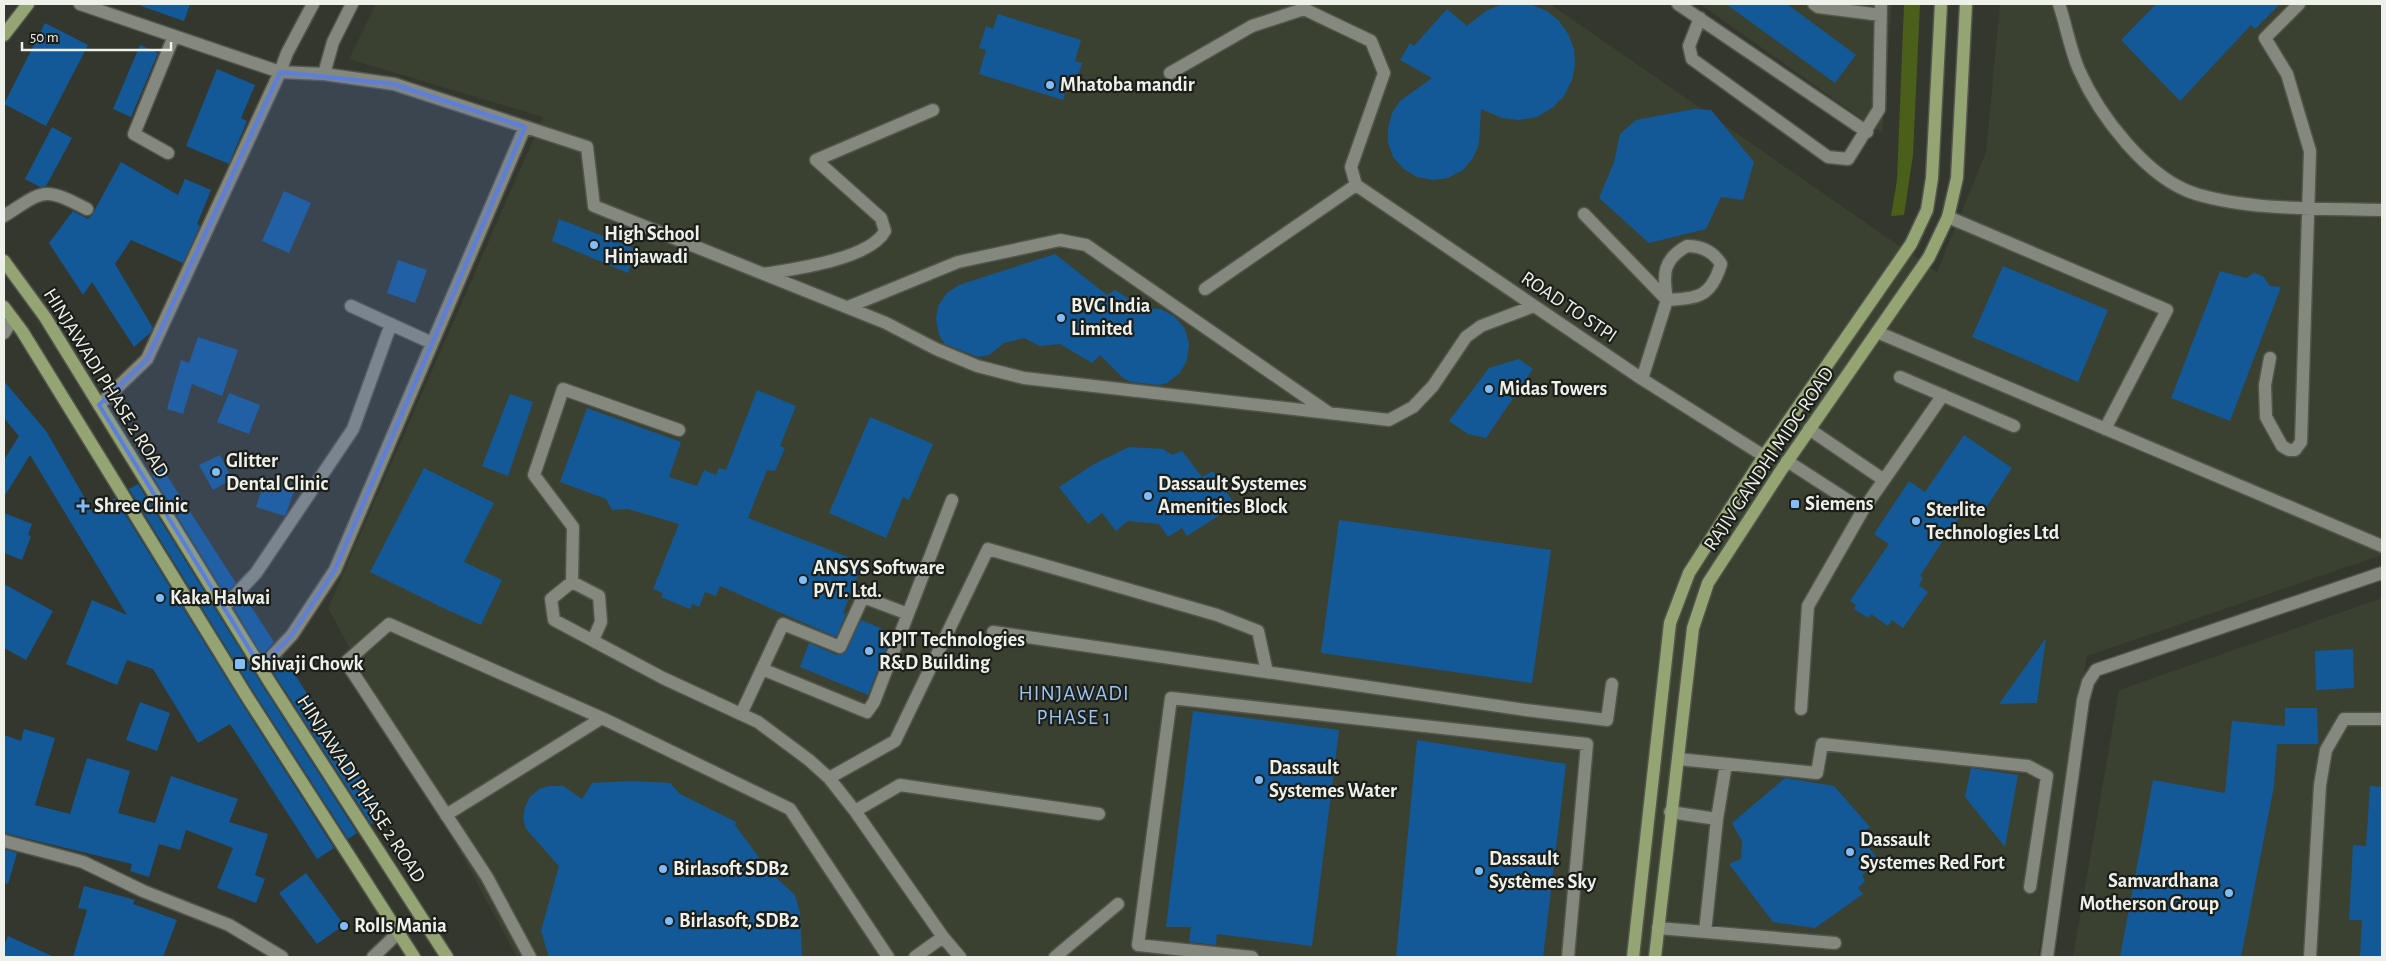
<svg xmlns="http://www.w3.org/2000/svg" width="2386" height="961" viewBox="0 0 2386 961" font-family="'Alegreya Sans',sans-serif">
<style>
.built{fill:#3a4130}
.green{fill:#4a5f19}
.building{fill:#135998}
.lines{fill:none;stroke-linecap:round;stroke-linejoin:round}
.minor-casing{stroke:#52554c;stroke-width:15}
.major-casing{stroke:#52554c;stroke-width:15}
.minor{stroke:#84887d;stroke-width:12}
.major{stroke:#94a573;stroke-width:12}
.marked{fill:#5c7fdd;fill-opacity:0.2;stroke:#5c7fdd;stroke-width:4;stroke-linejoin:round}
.poi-dot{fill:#82bcfa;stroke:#1c1e19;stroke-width:2}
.labels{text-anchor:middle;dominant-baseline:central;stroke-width:4.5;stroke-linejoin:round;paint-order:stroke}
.poi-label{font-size:20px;font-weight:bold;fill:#eef1ea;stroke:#1c1e19;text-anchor:start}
.street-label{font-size:20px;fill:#eef1ea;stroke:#1c1e19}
.neighbourhood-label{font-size:21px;letter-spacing:1px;fill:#9cc6f5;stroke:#1c1e19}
</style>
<rect width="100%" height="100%" fill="#33372d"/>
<path class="built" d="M376,4H1550L1937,272L1986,152L2000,4H2382V555L2087,656L2038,957H517L328,608L543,117L349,59Z
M1700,4H1892L1882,133Z
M2382,598V957H2073L2119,690Z"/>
<path class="green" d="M1904,4H1920L1913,155L1904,215L1891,216L1897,180Z"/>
<path class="building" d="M141,4H190L184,21L141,6Z
M1512,4L1532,5L1547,11L1559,21L1568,34L1574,49L1575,65L1572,80L1564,96L1552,108L1537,117L1519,120L1502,118L1481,109L1479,144L1473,158L1463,170L1448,178L1433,180L1417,177L1404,169L1393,157L1388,142V128L1392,113L1400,101L1432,78L1400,60L1410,43L1414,46L1447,9L1467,26L1486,11L1500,5Z
M1726,4H1787L1856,55L1835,83Z
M2156,4H2280L2255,29L2251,25L2180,101L2121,40Z
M998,14L1081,40L1075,61L1082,63L1075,85L1068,82L1063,100L979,74L986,50L979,48L986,26L993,29Z
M45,23L88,45L46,126L4,104Z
M140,45L158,53L131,117L113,109Z
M217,69L255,85L241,118L247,121L229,164L186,146Z
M1694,109L1711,110L1754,162L1743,200L1721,197L1706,229L1649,243L1599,198L1614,162L1620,134L1636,120Z
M52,127L72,138L46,186L40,187L25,179Z
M121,162L178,195L185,179L211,190L197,224L200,226L183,263L131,240L115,264L153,328L150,333L134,347L92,282L83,295L49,243L73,211L88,219L92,215Z
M284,191L311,203L289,253L262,241Z
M559,219L636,249L628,273L552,241Z
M1055,254L1107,295L1115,290L1143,308L1161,309L1175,317L1185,329L1189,344L1187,360L1180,373L1167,383L1159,385L1131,382L1123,378L1100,355L1092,363L1060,344L1040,346L1024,338L1004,343L989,355L978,357L945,344L939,335L936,320L938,306L947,293L959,285Z
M398,260L427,270L415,303L387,293Z
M2003,266L2108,310L2078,382L1972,337Z
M2220,271L2246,278L2254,273L2263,276L2270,286L2281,287L2230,421L2171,398Z
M198,337L238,350L222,396L192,384L183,414L167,409L181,360L189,363Z
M1519,359L1533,369L1486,438L1468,434L1449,421L1489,368Z
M4,381L46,431L93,512L115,498L239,699L334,848L317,859L230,724L198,743L153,669L127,660L117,685L66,664L92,600L127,615L30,455L4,497V460L19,436L4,418Z
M757,390L796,406L780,446L785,448L775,471L767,470L748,518L863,563L843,613L846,614L836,637L720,586L716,596L705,592L699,607L692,604L690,609L661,597L663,593L653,589L679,524L628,509L612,510L606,499L560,482L587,408L681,442L669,477L697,486L704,470L716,475L719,468L726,470Z
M229,393L260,405L249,434L217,422Z
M510,394L533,402L508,476L482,466Z
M870,417L933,444L909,500L903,497L886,538L829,513Z
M1964,435L2012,468L1986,508L1976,501L1971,509L1967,507L1940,545L1920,576L1923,578L1919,585L1928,592L1903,628L1892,620L1888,626L1871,614L1868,618L1854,609L1856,605L1850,601L1889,544L1874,534L1909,481L1925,492Z
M1129,447L1163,449L1172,455L1182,451L1202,477L1213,471L1235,505L1187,536L1182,528L1168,537L1159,524L1128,521L1116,531L1102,513L1088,524L1059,487L1094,464Z
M220,455L232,479L213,490L199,465Z
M162,468L236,583L225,594L152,475Z
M424,468L494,503L464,562L502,580L481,625L441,607L370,572Z
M266,477L296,486L285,516L256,507Z
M138,484L262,685L357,833L348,839L253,691L129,489Z
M4,513L32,524L28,535L31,536L22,560L4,553Z
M1339,520L1551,550L1532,683L1321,653Z
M4,584L53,611L26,660L4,648Z
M245,597L274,642L262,655L234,608Z
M861,620L892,633L868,695L800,667L809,643L837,655L845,653Z
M2046,638L2037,703L1999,704Z
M2353,649L2354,688L2316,690L2315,651Z
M283,656L385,815L371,824L271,669Z
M140,702L170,713L157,751L126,740Z
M2285,708H2317L2318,744H2277L2274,786L2241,957H2120L2153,780L2225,793L2232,721L2285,726Z
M1193,711L1339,730L1312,946L1217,934L1216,945L1189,942L1191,927H1166Z
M24,729L55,738L35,805L70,814L87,758L130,771L118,813L155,823L171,776L238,799L229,822L268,834L255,875L265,879L256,903L217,888L233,848L186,830L180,850L159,844L149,877L130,871L132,864L4,833V735L21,741Z
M1417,740L1566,764L1543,957H1396Z
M1971,768L2018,775L2005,847L1965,797Z
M1785,778L1834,786L1870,827L1865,831L1870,840L1867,845L1880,862L1862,875L1865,881L1858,888L1863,894L1815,928L1773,922L1729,864L1741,859L1742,841L1732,823Z
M631,781L670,783L680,794L736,822L735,825L769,871L795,895L800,913L802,957H549L541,931L559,866L526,829L523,818L525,807L530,797L539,789L549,786H563L582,799L592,783Z
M2370,786L2382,787V957H2360L2362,920H2349L2353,845L2366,846Z
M4,849L17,853L8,884L4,883Z
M306,873L344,925L317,944L279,893Z
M84,886L135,900L133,904L177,920L163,957H73L87,910L78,908Z
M8,936L54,957H4V946Z"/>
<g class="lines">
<g class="minor-casing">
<path id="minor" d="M80,4L280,72L324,74L394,84L587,147L594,206L886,323L936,349L977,366L1024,378L1389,420L1413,407L1433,386L1466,337L1481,326L1534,306
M1678,4L1867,132
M1814,4L1818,7L1881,15
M2059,4C2066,25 2070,49 2079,70C2099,115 2147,179 2196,194C2252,211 2324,208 2382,210
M1700,18L1689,46L1692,59L1828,157L1848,159L1879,109L1881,4
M1170,73L1252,26L1304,9L1371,41L1384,73L1351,167L1356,185
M324,74L333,42L352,4
M168,153L134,134L174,36
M1356,185L1642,379L1764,456
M1584,214L1667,300L1642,379
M4,216C45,190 42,186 87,209
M1948,217L2167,310L2105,429
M1687,246C1701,246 1713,251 1721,264C1711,297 1699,298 1667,300C1663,275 1662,260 1687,246Z
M764,274C795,269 870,259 885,231L881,218L816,160L933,110
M1205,289L1356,185
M351,306L432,343
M848,307L958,262L1060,240L1086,245L1329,413
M1877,332L2382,546
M4,333L13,319
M2270,358L2265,385L2266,417L2282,446L2289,450H2295L2301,442L2310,151L2287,74L2265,38L2299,4
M1900,377L2014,426
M99,405L147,359L280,72L287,53L313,4
M1809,429L1884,480
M1787,461L1863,510
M572,582L573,527L534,475L563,389L679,430
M224,607L256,573L353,429L391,324
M993,632L1526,710L1607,720L1612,684
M593,640L601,622L599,596L572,582L551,599L554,620L663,678L758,722L809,760L829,778L855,811L943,937L960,957
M261,668L292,635L335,570L525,127
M762,669L867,712L874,702L952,500
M1801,709L1808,606L1863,510L1943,395
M741,714L783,624L840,647L863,597L908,614
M602,718L790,809L888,957
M1678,759L1817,773L1822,744L2028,766L2047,776L2030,887
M829,778L895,741L988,549L1217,615L1258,631L1267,672
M855,811L900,785L1099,814
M1670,812L1717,819
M446,815L602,718L389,624L346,662L487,877L530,957
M4,841L83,862L143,891L229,925L282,957
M1658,928L1835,943
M1705,932L1717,819L1726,764
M373,957L398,933
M915,957L943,937
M1055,957L1118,904
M1252,957L1138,945L1171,698L1587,744L1568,957
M2047,957L2083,700L2088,682L2096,670L2382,573
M2310,957L2320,785L2326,750L2344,719H2382"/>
</g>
<g class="major-casing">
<path id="major" d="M4,35L28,4
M4,261L45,317L269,681L447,957
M4,307L22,331L246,695L414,957
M1633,957L1670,623L1689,573L1764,456L1911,244L1927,210L1932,178L1941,4
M1655,957L1693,628L1708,583L1782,469L1929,257L1948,217L1957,178L1966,4"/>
</g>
<use href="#minor" class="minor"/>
<use href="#major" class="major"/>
</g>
<path class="marked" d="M280,72L394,84L525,127L335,570L292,635L261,668L99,405L147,359Z"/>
<g class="poi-dot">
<circle cx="1050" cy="85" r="5"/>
<circle cx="594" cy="245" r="5"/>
<circle cx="1061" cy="318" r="5"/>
<circle cx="1489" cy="389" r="5"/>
<circle cx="216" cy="472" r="5"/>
<circle cx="1148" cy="496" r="5"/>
<rect x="1790" y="499" width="10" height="10" rx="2.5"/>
<path d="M80.5 498.5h5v5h5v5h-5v5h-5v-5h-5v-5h5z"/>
<circle cx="1916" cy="521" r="5"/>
<circle cx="803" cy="580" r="5"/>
<circle cx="160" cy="598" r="5"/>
<circle cx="869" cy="651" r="5"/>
<rect x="234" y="658" width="12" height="12" rx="2.5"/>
<circle cx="1259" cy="780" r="5"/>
<circle cx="1850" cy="852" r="5"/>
<circle cx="663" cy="869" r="5"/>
<circle cx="1479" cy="871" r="5"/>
<circle cx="2229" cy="893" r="5"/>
<circle cx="669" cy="921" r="5"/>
<circle cx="344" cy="926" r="5"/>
</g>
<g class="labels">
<g class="poi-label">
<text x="1060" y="85">Mhatoba mandir</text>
<text x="604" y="234">High School<tspan x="604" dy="23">Hinjawadi</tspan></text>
<text x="1071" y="306">BVG India<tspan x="1071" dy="23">Limited</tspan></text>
<text x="1499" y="389">Midas Towers</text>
<text x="226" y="461">Glitter<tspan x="226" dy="23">Dental Clinic</tspan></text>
<text x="1158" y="484">Dassault Systemes<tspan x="1158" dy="23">Amenities Block</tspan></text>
<text x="1805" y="504">Siemens</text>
<text x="94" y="506">Shree Clinic</text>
<text x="1926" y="510">Sterlite<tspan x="1926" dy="23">Technologies Ltd</tspan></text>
<text x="813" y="568">ANSYS Software<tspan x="813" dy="23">PVT. Ltd.</tspan></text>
<text x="170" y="598">Kaka Halwai</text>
<text x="879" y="640">KPIT Technologies<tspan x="879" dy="23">R&amp;D Building</tspan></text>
<text x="251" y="664">Shivaji Chowk</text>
<text x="1269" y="768">Dassault<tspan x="1269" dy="23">Systemes Water</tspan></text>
<text x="1860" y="840">Dassault<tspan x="1860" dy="23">Systemes Red Fort</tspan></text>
<text x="1489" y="859">Dassault<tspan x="1489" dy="23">Systèmes Sky</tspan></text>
<text x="673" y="869">Birlasoft SDB2</text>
<text x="2219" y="881" text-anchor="end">Samvardhana<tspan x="2219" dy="23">Motherson Group</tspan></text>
<text x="679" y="921">Birlasoft, SDB2</text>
<text x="354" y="926">Rolls Mania</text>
</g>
<g class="street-label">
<text transform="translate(1569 307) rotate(34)">ROAD TO STPI</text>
<text transform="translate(106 383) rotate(58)">HINJAWADI PHASE 2 ROAD</text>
<text transform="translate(1769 459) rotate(-56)">RAJIV GANDHI MIDC ROAD</text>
<text transform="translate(361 789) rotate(57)">HINJAWADI PHASE 2 ROAD</text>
</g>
<g class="neighbourhood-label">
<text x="1074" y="693">HINJAWADI<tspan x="1074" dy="24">PHASE 1</tspan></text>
</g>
</g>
<rect width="2386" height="961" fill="none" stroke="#eef1ea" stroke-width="10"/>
<path d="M22 42v8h149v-8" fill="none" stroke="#eef1ea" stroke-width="2.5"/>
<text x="30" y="42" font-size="15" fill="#eef1ea" stroke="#1c1e19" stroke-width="4" paint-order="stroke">50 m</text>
</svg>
